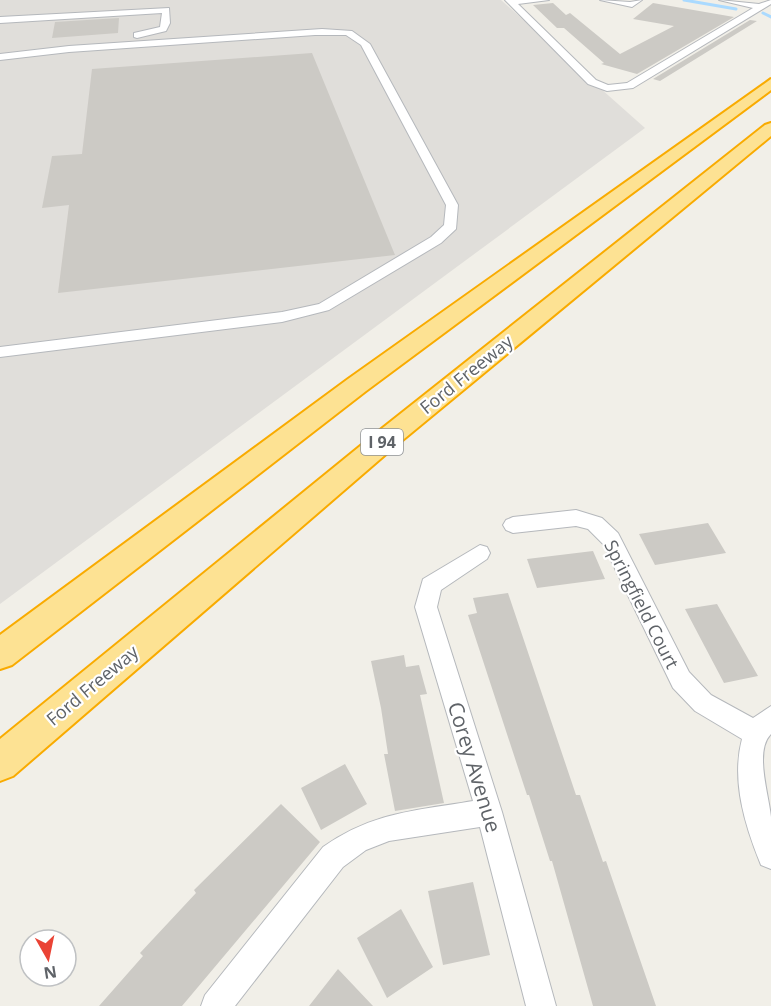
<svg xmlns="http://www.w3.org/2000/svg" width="771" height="1006" viewBox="0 0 771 1006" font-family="'Open Sans',sans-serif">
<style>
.industrial{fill:#e0deda}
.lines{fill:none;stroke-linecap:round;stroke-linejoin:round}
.stream{stroke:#aadaff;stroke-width:3}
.building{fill:#cccac5}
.minor-casing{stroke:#b5b8bc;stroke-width:2}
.highway-casing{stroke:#f9ab00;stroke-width:4}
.minor{fill:#fff;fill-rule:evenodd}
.highway{fill:#fde293;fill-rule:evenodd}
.labels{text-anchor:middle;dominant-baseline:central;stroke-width:4.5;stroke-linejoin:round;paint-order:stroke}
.shield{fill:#fff;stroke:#8f9295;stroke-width:1.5}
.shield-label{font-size:16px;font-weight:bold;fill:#5f6368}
.street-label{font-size:18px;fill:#5f6368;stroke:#fff}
.near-street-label{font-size:21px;fill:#5f6368;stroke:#fff}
</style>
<rect width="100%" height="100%" fill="#f1efe8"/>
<path class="industrial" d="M0,0H501L645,128L0,604Z"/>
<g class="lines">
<path class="stream" d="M684,0L736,9
M763,13L771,17"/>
</g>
<path class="building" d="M553,3L566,15L570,13L620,54L674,26L633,19L653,3L734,17L637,74L601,64L604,63L564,28H557L533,5Z
M119,18L118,33L52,38L55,22Z
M750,20L757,21L660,81L653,79Z
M312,53L395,255L58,293L69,205L42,208L52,156L82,154L92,69Z
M708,523L726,553L655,565L639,534Z
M593,551L605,579L537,588L527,559Z
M508,593L576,795H580L603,862L606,861L656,1006H593L552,861H550L529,795H527L468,615L477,613L473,598Z
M717,604L758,676L724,683L685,609Z
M404,655L406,667L419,665L427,694L420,695L444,803L395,811L384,754H388L381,708L371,661Z
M345,764L367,804L321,830L301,788Z
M281,804L320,842L182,1006H99L143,956L140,953L196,893L194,890Z
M473,882L490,955L443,965L428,891Z
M401,909L433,967L387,998L357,938Z
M338,969L373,1006H309Z"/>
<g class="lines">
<g class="minor-casing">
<path id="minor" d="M505,0H549L518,4L596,80L608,85L627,83L753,8L719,0L759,4L771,0V4L633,88L607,91L588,84Z
M600,0L630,2L642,0L632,7Z
M169,8L170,23L166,31L137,38L134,37V33L160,27L162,13L0,23V17Z
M322,29L352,31L370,44L458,205L456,229L441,243L329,310L282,322L0,357V347L282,312L319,304L431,237L444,225L446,205L361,45L346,35H315L69,52L0,60V54L69,46Z
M576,510L602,518L618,533L689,672L711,695L753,718L771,706V734C754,751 769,795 771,817C771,834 771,852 771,869L761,865C745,826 731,781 742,739L695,711L673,688L603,544L588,529L576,526L513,533L506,530L503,525L506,520L513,517Z
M480,545L487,547L490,553L487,559L441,590L437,607L502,812L556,1006H526L480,827L389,841L366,850L343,867L235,1006H201L205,995L323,847C373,812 414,811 473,801L415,607L423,579Z"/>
</g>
<g class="highway-casing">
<path id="highway" d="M771,79V90L366,391L12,665L0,669V635L348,379Z
M771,123V136L393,448L13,776L0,781V739L375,434L765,125Z"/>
</g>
<use href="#minor" class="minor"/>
<use href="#highway" class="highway"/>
</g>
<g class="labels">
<rect class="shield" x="361" y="429" width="42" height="26" rx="4.5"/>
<g class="shield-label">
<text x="382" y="442">I 94</text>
</g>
<g class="street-label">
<text transform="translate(466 374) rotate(-39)">Ford Freeway</text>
<text transform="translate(642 604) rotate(63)">Springfield Court</text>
<text transform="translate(92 685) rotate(-40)">Ford Freeway</text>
</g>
<g class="near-street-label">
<text transform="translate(475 767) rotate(73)">Corey Avenue</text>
</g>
</g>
<g transform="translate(48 958) rotate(171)"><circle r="28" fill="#ffffff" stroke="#bfc1c3" stroke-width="1.5"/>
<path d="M0-4.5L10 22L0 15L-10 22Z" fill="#ea4335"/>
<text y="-9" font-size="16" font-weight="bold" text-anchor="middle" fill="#5f6368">N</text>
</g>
</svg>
